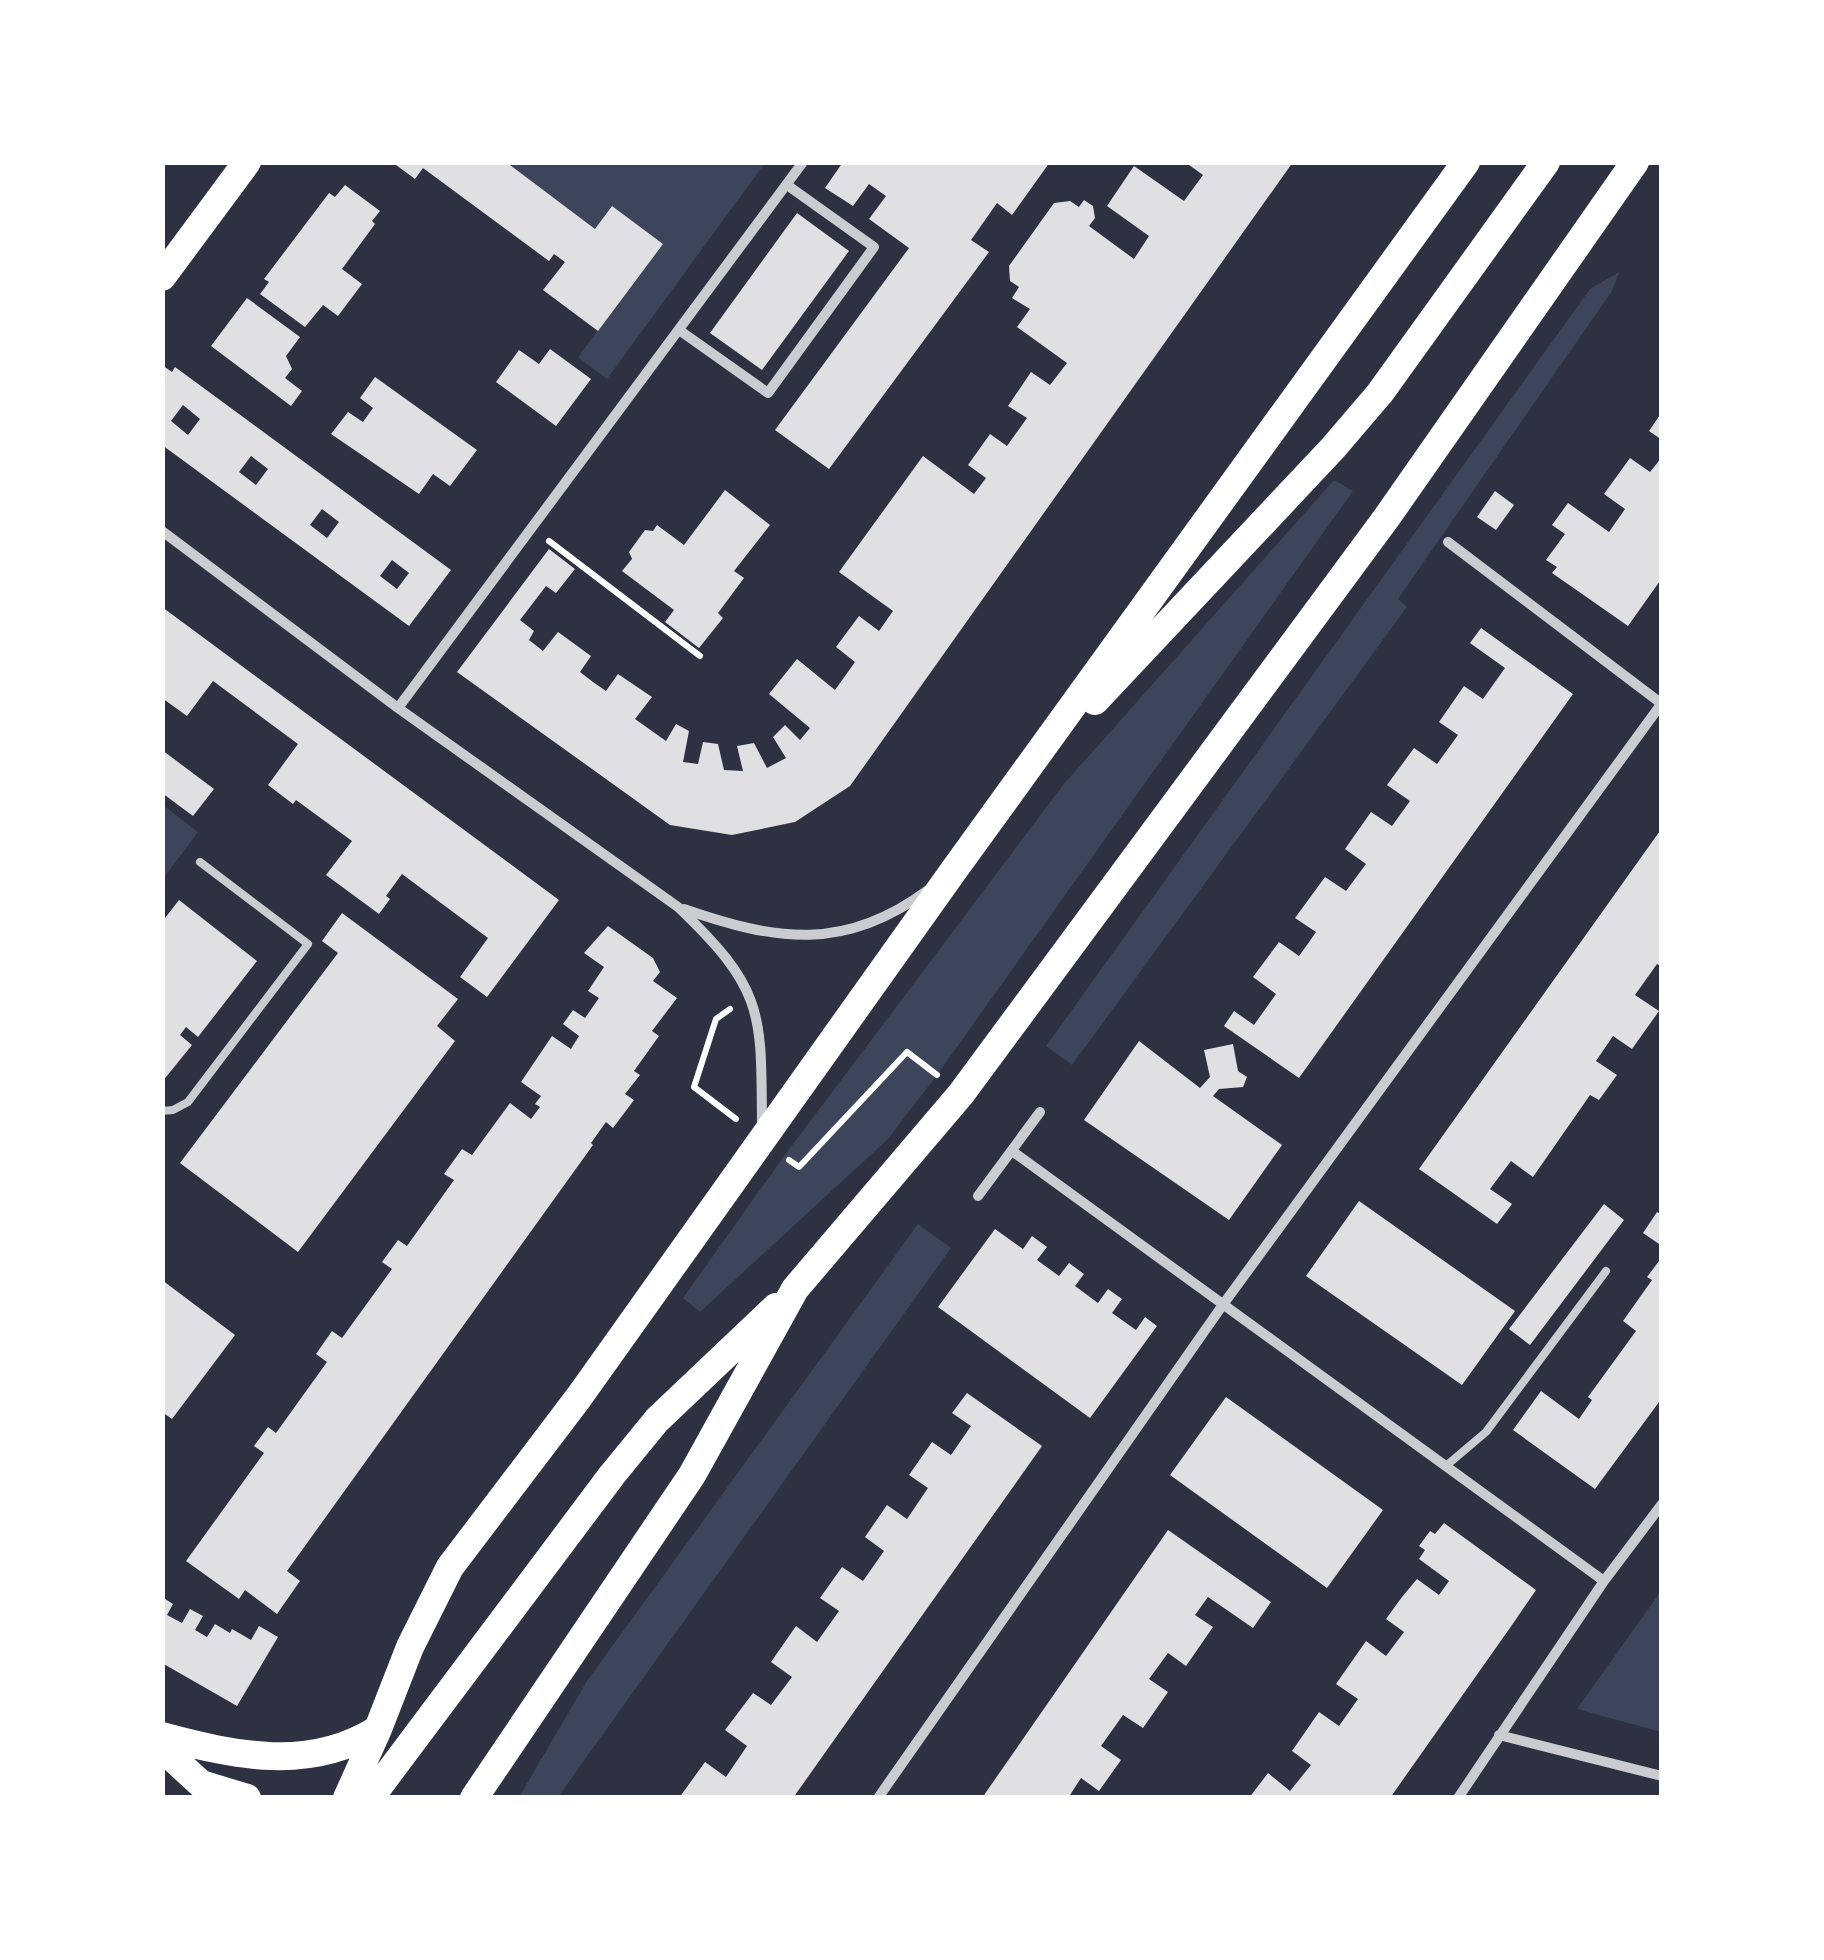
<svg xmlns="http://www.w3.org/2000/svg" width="1824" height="1960" viewBox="0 0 1824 1960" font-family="Signika,sans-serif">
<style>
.green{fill:#3c4559}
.building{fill:#e0e0e3;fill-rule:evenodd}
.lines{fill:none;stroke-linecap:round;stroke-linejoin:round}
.path{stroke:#fff;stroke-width:6}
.service{stroke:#caccd0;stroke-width:8}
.minor{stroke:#caccd0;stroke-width:10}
.trunk{stroke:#fff;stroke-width:28}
</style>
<rect width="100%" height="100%" fill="#2d3142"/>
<path class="green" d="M506,163H765L607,379L578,357L662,244L612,206L595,229Z
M1619,272L1612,291L1398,599L1407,607L1072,1065L1046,1046L1590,289Z
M1334,480L1353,491L937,1075L888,1139L700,1312L683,1298L784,1156L1063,785Z
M163,805L198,832L163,879H162Z
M918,1224L951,1248L558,1797H519L587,1681Z
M1661,1591V1732L1577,1709Z"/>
<path class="building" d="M392,162H506L595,229L612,206L663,244L598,331L543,290L565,262L554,254L549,261L423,168L415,179Z
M843,162H1050L1012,215L997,203L971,240L989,252L829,469L775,430L909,248L869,219L886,196L869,184L853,206L825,188Z
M1185,162H1293L850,786L795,822L732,835L670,825L457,672L549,549L575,569L556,593L546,586L520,620L534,631L529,640L543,651L558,632L591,656L580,672L593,682L606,691L618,674L652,697L635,719L666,741L676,724L689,731L683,762L698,764L703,742L718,744L724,770L743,771L737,746L754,743L767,768L786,758L773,737L785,725L800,740L810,728L769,694L797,659L835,690L855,662L836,647L859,616L879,631L893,611L839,572L923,456L974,494L986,478L968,465L990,434L1007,446L1027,418L1008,406L1031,372L1050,385L1067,363L1017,327L1030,309L1012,298L1019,287L1010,281L1009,266L1054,203L1070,201L1079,207L1084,200L1093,206L1095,218L1089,226L1134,259L1149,236L1107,206L1134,166L1184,201L1203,175Z
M345,185L380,211L372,221L375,224L342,269L362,284L338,316L323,305L305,327L260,294L269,282L264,279L329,193L335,197Z
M797,213L849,251L762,370L710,333Z
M247,298L300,337L286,356L292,369L285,378L302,391L291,406L211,346Z
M550,349L591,379L556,426L496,382L519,350L539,364Z
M162,365L172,372L175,367L451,570L409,626L162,445ZM183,405L200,419L188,435L171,421ZM251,456L268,469L256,485L239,472ZM322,509L339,522L327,538L310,525ZM392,560L409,573L397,589L380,576Z
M375,377L477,450L450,486L433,474L419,494L331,434L348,412L363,422L373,408L360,398Z
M1662,412V440L1649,431Z
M1662,457V578L1628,626L1552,573L1557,567L1546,560L1565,534L1552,525L1568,503L1609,532L1625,509L1604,494L1630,458L1650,472Z
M725,490L770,525L734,571L744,578L718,613L723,618L699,648L665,622L674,610L622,571L632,559L629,552L645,530L653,531L657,525L684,545Z
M1495,491L1514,505L1496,530L1477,517Z
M162,607L559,900L487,997L460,977L488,938L402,874L386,896L390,899L379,914L326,875L352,841L296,800L293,804L268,785L298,744L213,681L187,716L162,698Z
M1481,628L1573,694L1299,1078L1224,1026L1234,1011L1254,1025L1276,994L1253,977L1279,942L1299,956L1307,945L1316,932L1295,918L1325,877L1346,891L1366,864L1345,849L1371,812L1392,826L1410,801L1387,785L1414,748L1437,764L1458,735L1439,722L1464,686L1483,699L1505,668L1470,643Z
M162,750L214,789L193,816L162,793Z
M1662,828V967L1657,964L1635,995L1659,1011L1632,1049L1613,1036L1596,1061L1617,1075L1599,1100L1590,1095L1533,1177L1511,1161L1490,1189L1512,1204L1497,1224L1419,1169Z
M179,900L257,961L198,1037L186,1027L180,1035L192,1045L162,1082V922Z
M342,913L458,999L437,1026L455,1041L298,1252L180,1163L338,953L322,941Z
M608,926L653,958L660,972L653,981L677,998L652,1031L659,1036L634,1071L640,1075L625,1094L634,1100L613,1128L606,1122L591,1143L593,1145L287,1571L300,1581L277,1614L245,1590L239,1599L186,1561L264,1453L254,1446L268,1427L276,1433L327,1362L316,1354L332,1331L342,1338L392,1269L382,1262L398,1240L407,1246L454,1180L444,1174L462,1149L472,1155L510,1103L531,1119L540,1107L535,1104L541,1096L521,1082L552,1036L571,1049L579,1036L563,1024L573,1010L585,1018L599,998L588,991L604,967L584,953Z
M1139,1041L1200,1088L1210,1077L1204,1050L1233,1044L1238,1071L1247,1077L1243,1087L1219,1089L1213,1096L1282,1145L1229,1220L1084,1120Z
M1359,1201L1515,1311L1462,1385L1306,1276Z
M1604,1204L1624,1220L1530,1345L1509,1329Z
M1657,1212L1662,1215V1246L1643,1233Z
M995,1229L1023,1249L1032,1236L1047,1247L1037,1260L1059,1276L1069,1263L1084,1274L1075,1286L1098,1303L1108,1289L1122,1299L1112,1313L1136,1330L1145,1317L1157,1326L1090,1418L938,1307Z
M1662,1257V1398L1595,1489L1513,1430L1541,1391L1579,1419L1592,1400L1588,1397L1636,1331L1623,1321L1652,1280L1647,1277Z
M162,1280L235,1335L172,1419L162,1412Z
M967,1393L1042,1446L793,1798H679L705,1762L726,1777L747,1746L725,1730L753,1693L771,1705L792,1677L771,1662L796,1626L817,1642L839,1611L820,1598L842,1567L863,1581L884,1551L865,1537L887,1505L907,1519L928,1488L909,1475L932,1442L951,1455L971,1426L952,1413Z
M1226,1397L1383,1510L1327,1588L1170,1475Z
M1444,1523L1536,1590L1512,1625L1390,1798H1249L1268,1773L1290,1791L1311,1765L1292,1751L1319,1712L1339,1726L1358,1699L1336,1684L1366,1641L1386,1656L1404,1632L1386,1619L1402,1597L1417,1579L1439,1595L1449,1581L1419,1559L1425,1550L1419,1546L1430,1531L1435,1534Z
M1168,1530L1271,1602L1253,1628L1208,1597L1195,1615L1213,1627L1186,1666L1168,1653L1149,1679L1168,1692L1143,1728L1123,1715L1101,1746L1121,1760L1099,1791L1081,1778L1068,1798H982Z
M162,1597L173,1604L167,1615L182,1623L190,1609L203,1616L195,1630L207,1637L215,1624L230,1633L232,1629L251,1640L259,1626L278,1637L237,1706L162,1663Z"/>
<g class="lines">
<path class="path" d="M549,541L700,656
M730,1009L716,1019L694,1087L736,1119
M789,1160L799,1167L907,1052L937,1075"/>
<path class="service" d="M162,1111L173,1110L188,1102L308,944L200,862
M1447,1465L1486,1432L1606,1271"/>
<path class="minor" d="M679,330L768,393L874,247L787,185
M162,531L398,708L678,907C766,991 761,1013 762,1129
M1448,542L1662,704
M398,708L803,162
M684,909C776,941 845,952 928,890
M1012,1151L1604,1581
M978,1196L1040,1112
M1499,1735L1662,1776
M878,1798L1222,1306L1662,703
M1458,1798L1604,1581L1662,1504"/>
<path class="trunk" d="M162,277L247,162
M1095,701L1333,448L1380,393L1546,162
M162,1736C236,1756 310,1772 378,1729
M162,1748L201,1784L247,1798
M347,1798L378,1729L410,1647L450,1567L579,1397L954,870L1466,162
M367,1798L379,1786L612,1475L657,1420L776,1307
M474,1798L692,1475L795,1289L961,1094L1387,517L1635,162"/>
</g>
<rect width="1824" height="1960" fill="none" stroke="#ffffff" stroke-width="330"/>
</svg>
